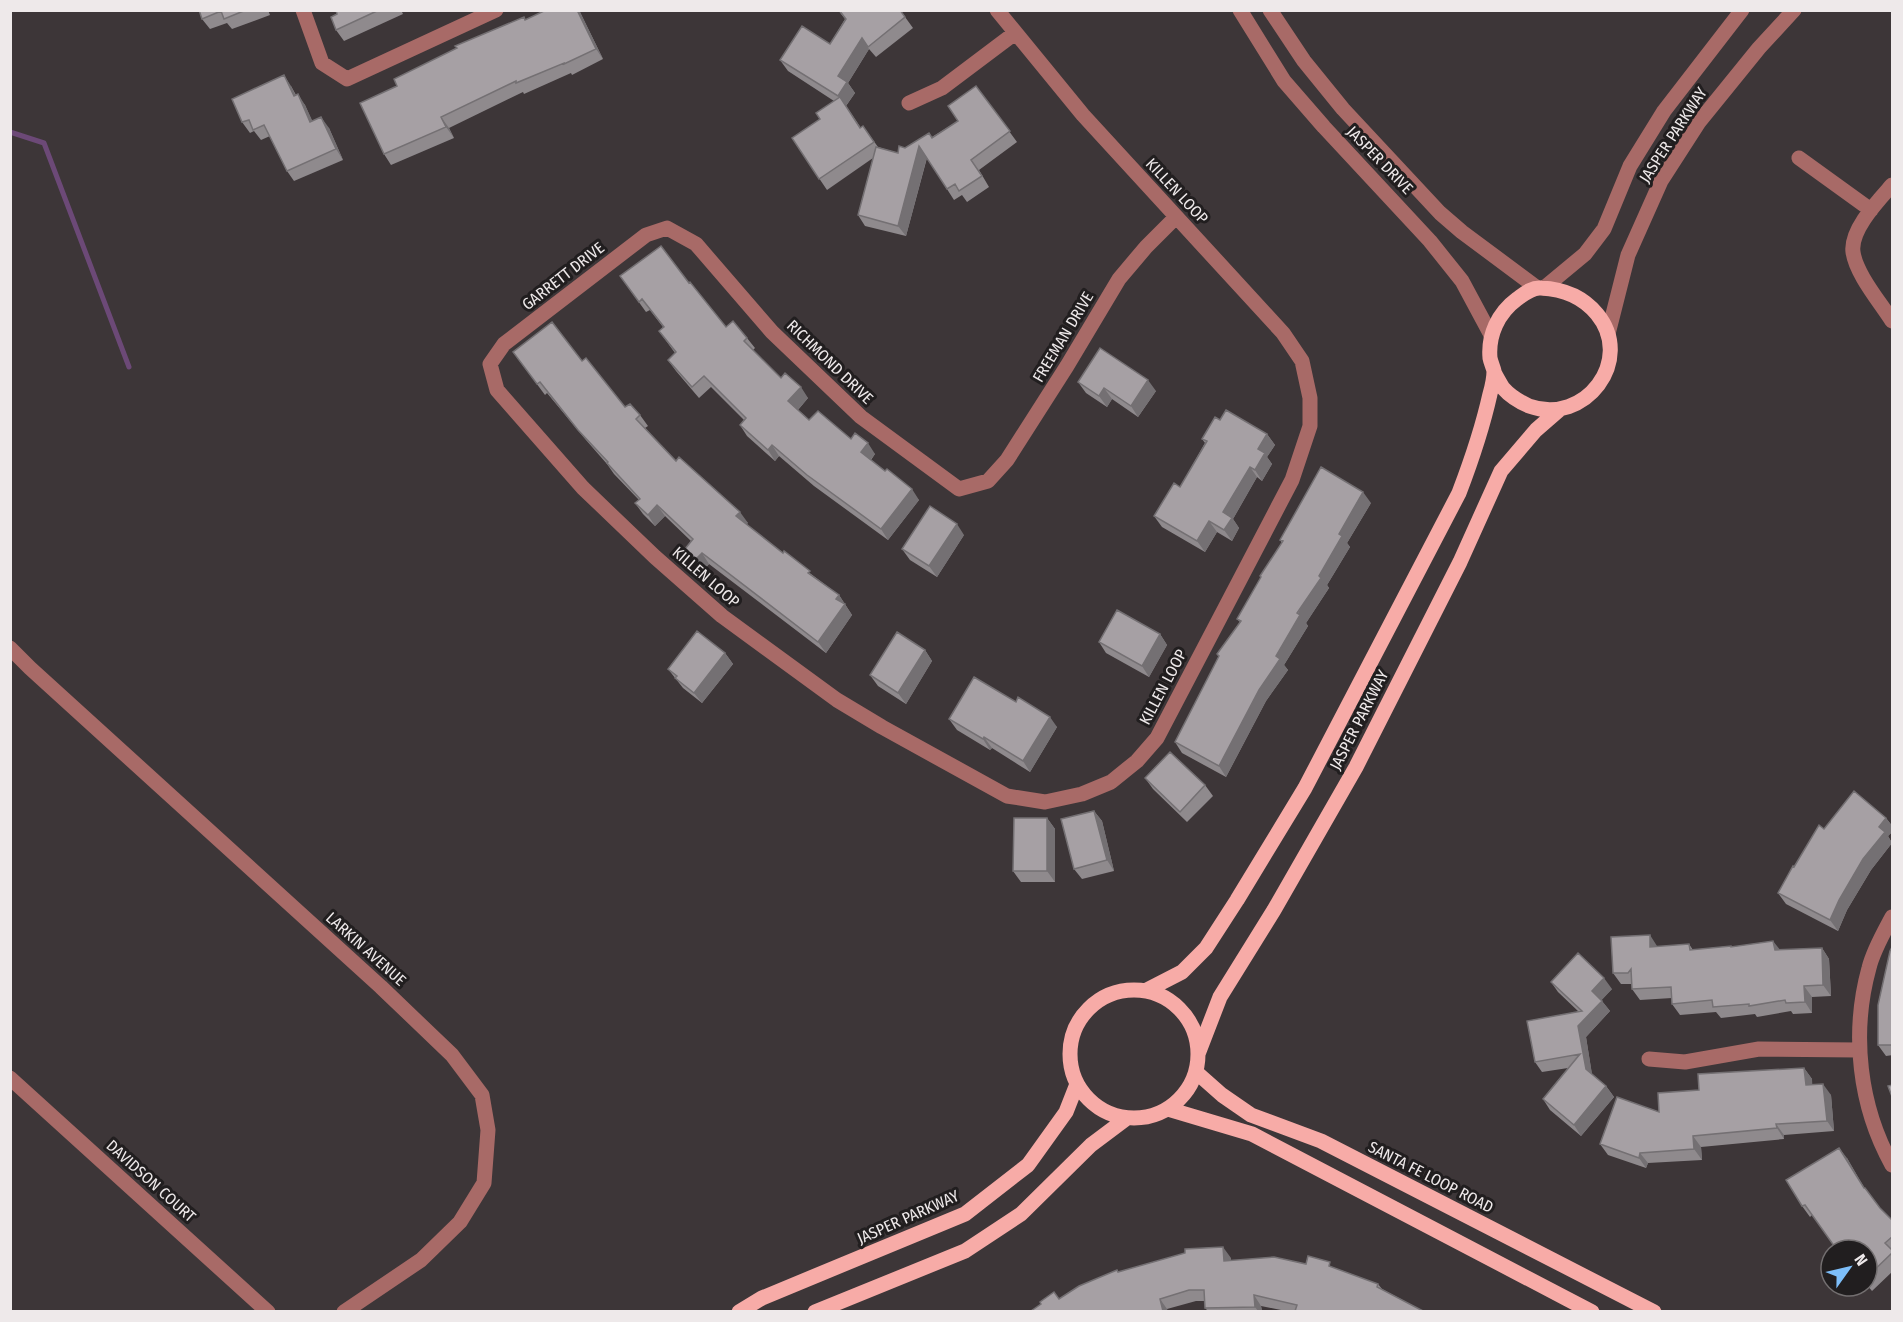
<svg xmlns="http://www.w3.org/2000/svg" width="1903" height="1322" viewBox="0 0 1903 1322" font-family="'Fira Sans Condensed',sans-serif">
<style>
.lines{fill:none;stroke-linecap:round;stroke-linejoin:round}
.stream{stroke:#6c4977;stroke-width:5}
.minor{stroke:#a86a67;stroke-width:15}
.major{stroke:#f7aba7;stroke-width:15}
.wall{fill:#8f8a8d}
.shaded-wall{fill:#747073}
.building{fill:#a6a0a4;stroke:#747073;stroke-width:1.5}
.labels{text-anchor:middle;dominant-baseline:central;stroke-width:6;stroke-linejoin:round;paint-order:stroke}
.street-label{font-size:16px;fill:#eee9ea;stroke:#211e1f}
</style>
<rect width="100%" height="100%" fill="#3d3638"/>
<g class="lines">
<path class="stream" d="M10,132L44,143L129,367"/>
<path class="minor" d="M303,10L322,63L347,79L496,10
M997,10L1083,115L1283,333L1302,361L1310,398V426L1292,480L1157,738L1137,761L1111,782L1082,794L1045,802L1007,796L882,727L837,700L722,616L655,557L583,488L497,390L490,364L504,344L646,235L667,228L696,244L772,332L861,417L959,489L988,481L1007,460L1067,366L1119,279L1146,247L1176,217
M1240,10L1284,81L1324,127L1430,241L1462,281L1491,335
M1270,10L1304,61L1343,109L1440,213L1462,232L1536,287
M909,103L942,88L1015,33
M1799,158L1871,210
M1892,185C1878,201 1850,230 1853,252C1856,274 1880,302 1892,321
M1544,288L1585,254L1604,229L1630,166L1664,111L1742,10
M1608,334L1628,255L1661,181L1699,122L1759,48L1794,10
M10,648L30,668L381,987L452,1055L482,1095L488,1130L484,1183L460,1222L421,1260L344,1312
M1892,917C1884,932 1873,951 1869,968C1851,1033 1859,1106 1892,1165
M1649,1059L1685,1062L1759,1049L1858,1050
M10,1078L268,1312"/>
<path class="major" d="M1070 1054a64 64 0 1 1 128 0a64 64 0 1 1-128 0Z
M1147,990L1182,972L1206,948L1237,900L1305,788L1459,493C1472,459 1482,430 1490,394C1492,387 1494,378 1494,371C1493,367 1491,363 1490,358C1488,335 1498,313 1517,299C1524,294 1532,287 1541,288C1563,289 1583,297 1597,314C1635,360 1585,426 1529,406C1520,402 1510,396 1503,388C1500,383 1497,378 1494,372
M1198,1054L1220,997L1274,910L1356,767L1460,562L1501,471L1536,430L1559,410
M1196,1072L1222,1095L1251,1115L1321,1141L1654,1312
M1168,1109L1252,1134L1592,1312
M739,1312L762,1298L965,1214L1028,1165L1066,1112L1077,1084
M815,1312L965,1251L1021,1214L1091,1145L1127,1118"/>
</g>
<path class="wall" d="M199,10H268L270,15L232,29L227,23L210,29L202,19Z
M336,10H401L403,14L344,41L336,30L337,14Z
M546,10H579L603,59L572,75L571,73L524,94L523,92L449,128L454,138L391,165L384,154L397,86L524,17L526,20Z
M838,10H900L913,28L876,57L869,49L848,83L855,93L846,106L861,128L863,126L878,147L898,153L905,148L932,137L958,121L976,86L1017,142L979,170L989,187L967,202L962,195L954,200L927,158L906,236L865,226L858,215L873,158L827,190L792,138L820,119L834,101L788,71L780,60L830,44L845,19Z
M291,86L296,95L305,105L312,121L329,128L343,160L294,181L287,171L270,136L261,140L254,131L250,133L242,122Z
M620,276L689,283L726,327L747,338L755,348L753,350L781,378L808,398L798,410L809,420L851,439L875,454L871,460L919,500L888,540L814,486L779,456L775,461L747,436L740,425L744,420L711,387L699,398L676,371L668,360L675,353L659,331L663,327L650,310L646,312Z
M513,352L582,361L625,407L640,415L648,426L645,428L676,461L748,523L746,524L783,553L839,595L852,615L826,653L709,564L704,570L692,559L685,549L691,541L665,516L655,526L643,514L635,503L639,500L614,474L607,464L586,440L547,393L545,395Z
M1078,382L1156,391L1138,417L1112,399L1107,407L1086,393Z
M1220,420L1267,434L1275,445L1267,457L1272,464L1262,481L1257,477L1233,519L1239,528L1232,541L1217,532L1205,552L1162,527L1154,516L1180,487L1205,443L1202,439Z
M1371,503L1347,543L1350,547L1327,585L1329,588L1306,623L1308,626L1284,665L1288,670L1266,701L1226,777L1182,753L1175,742L1219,658L1217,654L1240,622L1237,619L1261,577L1260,576L1282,543L1280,540Z
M964,535L937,577L910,560L902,549Z
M1160,634L1167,645L1149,677L1106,653L1099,642Z
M925,650L932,661L906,704L878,686L870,675Z
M725,653L733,664L702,703L683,688L668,669Z
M1016,702L1057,727L1030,772L992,748L990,750L957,730L949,719Z
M1145,778L1205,785L1213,796L1187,822L1153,789Z
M1094,811L1102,821L1114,871L1082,879L1074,869Z
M1047,818L1055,829V882H1021L1013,871Z
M1886,818L1893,827V831L1888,836L1892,843L1871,870L1847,910L1838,931L1786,904L1778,893L1824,829Z
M1689,944L1693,950L1731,946L1732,947L1780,950L1822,948L1829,959L1831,996L1812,997V1013L1793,1014L1791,1011L1757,1017L1755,1014L1721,1018L1716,1012L1680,1015L1672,1004V998L1640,1000L1632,989V984H1621L1613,973L1657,946V947Z
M1893,945V1055L1886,1056L1878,1045Z
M1551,982L1612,989L1601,1000L1610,1011L1586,1037L1592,1075L1606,1086L1614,1097L1581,1136L1550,1110L1543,1099L1568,1068L1542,1072L1535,1062L1579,1012L1558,992Z
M1804,1068L1812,1079V1085L1831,1095L1834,1131L1784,1135V1139L1701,1147L1702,1160L1648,1163L1646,1168L1608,1155L1600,1144L1699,1090Z
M1847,1158L1864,1188L1880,1208L1893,1221V1271L1872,1291L1867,1285V1250L1812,1215L1810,1217L1802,1206Z
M1231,1258V1260L1306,1264L1335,1268L1378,1284L1382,1289L1423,1311H1286L1261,1306L1262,1311H1208L1205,1308V1301H1196L1167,1309L1059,1299L1118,1272Z"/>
<path class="shaded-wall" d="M577,10H579L603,59L596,49Z
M862,38L869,49L848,83L855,93L845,107L838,96V76Z
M284,75L291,86L301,107L294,96Z
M298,94L305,105L318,133L310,122Z
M321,117L329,128L343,160L336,149Z
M441,117L449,128L454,138L446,127Z
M919,146L927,157L906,236L898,226Z
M1148,380L1156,391L1138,417L1131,406Z
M801,387L808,398L796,412L788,401Z
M1104,388L1112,399L1107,407L1099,396Z
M1267,434L1275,445L1267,457L1272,464L1262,481L1255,470L1258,449Z
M868,443L875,454L868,463L861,452Z
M772,445L779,456L775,461L768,450Z
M1250,467L1257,477L1233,519L1239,528L1232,541L1224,530L1223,512Z
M912,489L919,500L888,540L881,529Z
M1363,492L1371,503L1347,543L1350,547L1327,585L1329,588L1306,623L1308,626L1284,665L1288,670L1266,701L1226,777L1219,766L1339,534Z
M657,505L665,516L655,526L648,515Z
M740,512L748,523L744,527L736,516Z
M1209,521L1217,532L1205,552L1197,541Z
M957,524L964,535L937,577L929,566Z
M702,553L709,564L704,570L696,559Z
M839,595L852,615L826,653L818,642L836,599Z
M1160,634L1167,645L1149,677L1142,666Z
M925,650L932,661L906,704L898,693Z
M725,653L733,664L702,703L694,693Z
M1050,717L1057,727L1030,772L1023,761Z
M984,737L992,748L990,750L983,739Z
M1094,811L1102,821L1114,871L1107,860Z
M1047,818L1055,829V882L1047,871Z
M1886,818L1893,827V831L1888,836L1892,843L1871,870L1847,910L1838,931L1830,920L1839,900L1879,827Z
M1650,935L1657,946L1658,958L1650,947Z
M1773,941L1781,951L1775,950Z
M1822,948L1829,959L1831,996L1823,985Z
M1604,978L1612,989L1600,1002L1592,991Z
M1804,986L1812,997V1013L1805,1002Z
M1602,1001L1610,1011L1586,1037L1593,1080L1586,1069L1578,1026Z
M1804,1068L1812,1079L1813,1096L1806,1085Z
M1823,1084L1831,1095L1834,1131L1827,1121Z
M1606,1086L1614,1097L1581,1136L1574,1125Z
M1776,1124L1784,1135V1139L1777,1128Z
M1693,1136L1701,1147L1702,1160L1694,1149Z
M1839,1148L1847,1158L1871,1199L1864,1188Z
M1640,1153L1648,1163L1646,1168L1639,1158Z
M1223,1247L1231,1258V1272L1224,1261Z
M1254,1295L1261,1306L1262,1311H1258L1255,1307Z
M1160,1299L1167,1309L1168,1311H1163Z"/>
<path class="building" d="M199,10H246L224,19L221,11L202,19Z
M336,10H379L336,30L331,17L337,14Z
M546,10H577L596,49L564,64V63L516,83V81L441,117L446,127L384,154L360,103L397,86L394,79L457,48L455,46L524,17L525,20Z
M839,10H900L905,17L868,47L862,38L838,76L847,82L838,96L780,60L802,26L830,44L846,19Z
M284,75L294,96L298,94L310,122L321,117L336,149L287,171L264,125L253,130L249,120L242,122L232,99Z
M976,86L1010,131L971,160L982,176L959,191L955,184L947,189L919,146L898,226L858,215L876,147L898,153L899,146L905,148L929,133L932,138L958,121L948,106Z
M840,97L860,128L863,126L874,142L819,179L792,138L820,119L816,113Z
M661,246L689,283L690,282L726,327L733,321L747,338L744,341L781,378L785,373L801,387L788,401L809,420L818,411L851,439L855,433L868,443L861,452L885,471L887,469L912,489L881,529L807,475L772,445L768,450L740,425L746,418L704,376L692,387L668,360L676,352L659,331L664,327L642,299L639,302L620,276Z
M552,322L582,361L586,358L625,407L630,404L640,415L636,419L676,461L679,457L740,512L736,516L783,553L784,551L810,571L808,573L839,595L836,599L845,604L818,642L702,553L696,559L685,549L693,539L657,505L648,515L635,503L640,499L607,463L608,462L578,430L540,382L537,384L513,352Z
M1100,348L1148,380L1131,406L1104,388L1099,396L1078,382Z
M1226,410L1267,434L1258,449L1265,453L1255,470L1250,467L1223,512L1232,518L1224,530L1209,521L1197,541L1154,516L1174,483L1180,487L1207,441L1202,439L1215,417L1220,420Z
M1321,467L1363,492L1339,534L1342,536L1319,576L1321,578L1297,613L1300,615L1276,656L1280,659L1259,690L1219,766L1175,742L1219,656L1217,654L1241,621L1237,619L1261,577L1260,576L1283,541L1280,540Z
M930,506L957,524L929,566L902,549Z
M1117,610L1160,634L1142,666L1099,642Z
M697,631L725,653L694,693L675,678L677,676L668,669Z
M897,632L925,650L898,693L870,675Z
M974,677L1016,702L1018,697L1050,717L1023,761L984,737L983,739L949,719Z
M1170,752L1205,785L1180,812L1145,778Z
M1854,791L1886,818L1879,827L1885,832L1863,859L1839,900L1830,920L1778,893L1793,866L1794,867L1819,825L1824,829Z
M1094,811L1107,860L1074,869L1061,819Z
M1014,818H1047V871H1013Z
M1650,935V947L1689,944L1690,950L1731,946V947L1773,941L1775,950L1822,948L1823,985L1804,986L1805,1002L1786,1003L1785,1000L1749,1006V1004L1713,1007L1712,1000L1672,1004L1671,987L1632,989L1631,969L1628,973H1613L1611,937Z
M1893,945V1045H1878V1005L1890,951Z
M1578,953L1604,978L1592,991L1602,1001L1578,1026L1586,1069L1606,1086L1574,1125L1543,1099L1580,1054L1535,1062L1527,1021L1582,1011L1551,982Z
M1804,1068L1806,1085L1823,1084L1827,1121L1776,1124L1777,1128L1693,1136L1694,1149L1640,1153L1639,1158L1600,1144L1617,1097L1659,1112L1658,1093L1699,1090L1698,1074Z
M1893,1085V1099L1888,1086Z
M1839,1148L1864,1188H1865L1880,1208L1893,1221V1236L1885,1243L1893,1251V1252L1867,1277V1250H1837L1805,1205L1802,1206L1786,1180Z
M1223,1247L1224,1261L1274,1257L1306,1264L1308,1256L1330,1262L1329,1266L1378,1284L1377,1287L1423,1311H1295L1297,1305L1254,1295L1255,1307L1205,1308L1204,1290H1189L1160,1299L1163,1311H1031L1041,1304L1040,1302L1054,1292L1059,1299L1079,1286L1117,1270L1118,1272L1185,1253V1249Z"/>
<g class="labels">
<g class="street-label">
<text transform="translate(1673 135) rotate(-57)">JASPER PARKWAY</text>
<text transform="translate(1380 160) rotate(46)">JASPER DRIVE</text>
<text transform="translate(1177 191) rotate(47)">KILLEN LOOP</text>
<text transform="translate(563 276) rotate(-38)">GARRETT DRIVE</text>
<text transform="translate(1063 337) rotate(-59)">FREEMAN DRIVE</text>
<text transform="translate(830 362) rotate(44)">RICHMOND DRIVE</text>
<text transform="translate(706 577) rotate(41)">KILLEN LOOP</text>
<text transform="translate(1163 687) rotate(-62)">KILLEN LOOP</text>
<text transform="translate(1359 720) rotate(-63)">JASPER PARKWAY</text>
<text transform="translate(366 949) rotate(42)">LARKIN AVENUE</text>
<text transform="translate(1431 1177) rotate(27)">SANTA FE LOOP ROAD</text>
<text transform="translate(151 1181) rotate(42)">DAVIDSON COURT</text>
<text transform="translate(908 1217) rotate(-24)">JASPER PARKWAY</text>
</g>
</g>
<rect width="1903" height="1322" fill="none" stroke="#eee9ea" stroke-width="24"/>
<g transform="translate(1849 1268) rotate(56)"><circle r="28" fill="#211e1f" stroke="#736f70" stroke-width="1.5"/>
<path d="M0-4.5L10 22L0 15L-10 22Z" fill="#7dbef9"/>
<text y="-9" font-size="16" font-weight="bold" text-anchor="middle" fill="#eee9ea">N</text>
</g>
</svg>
